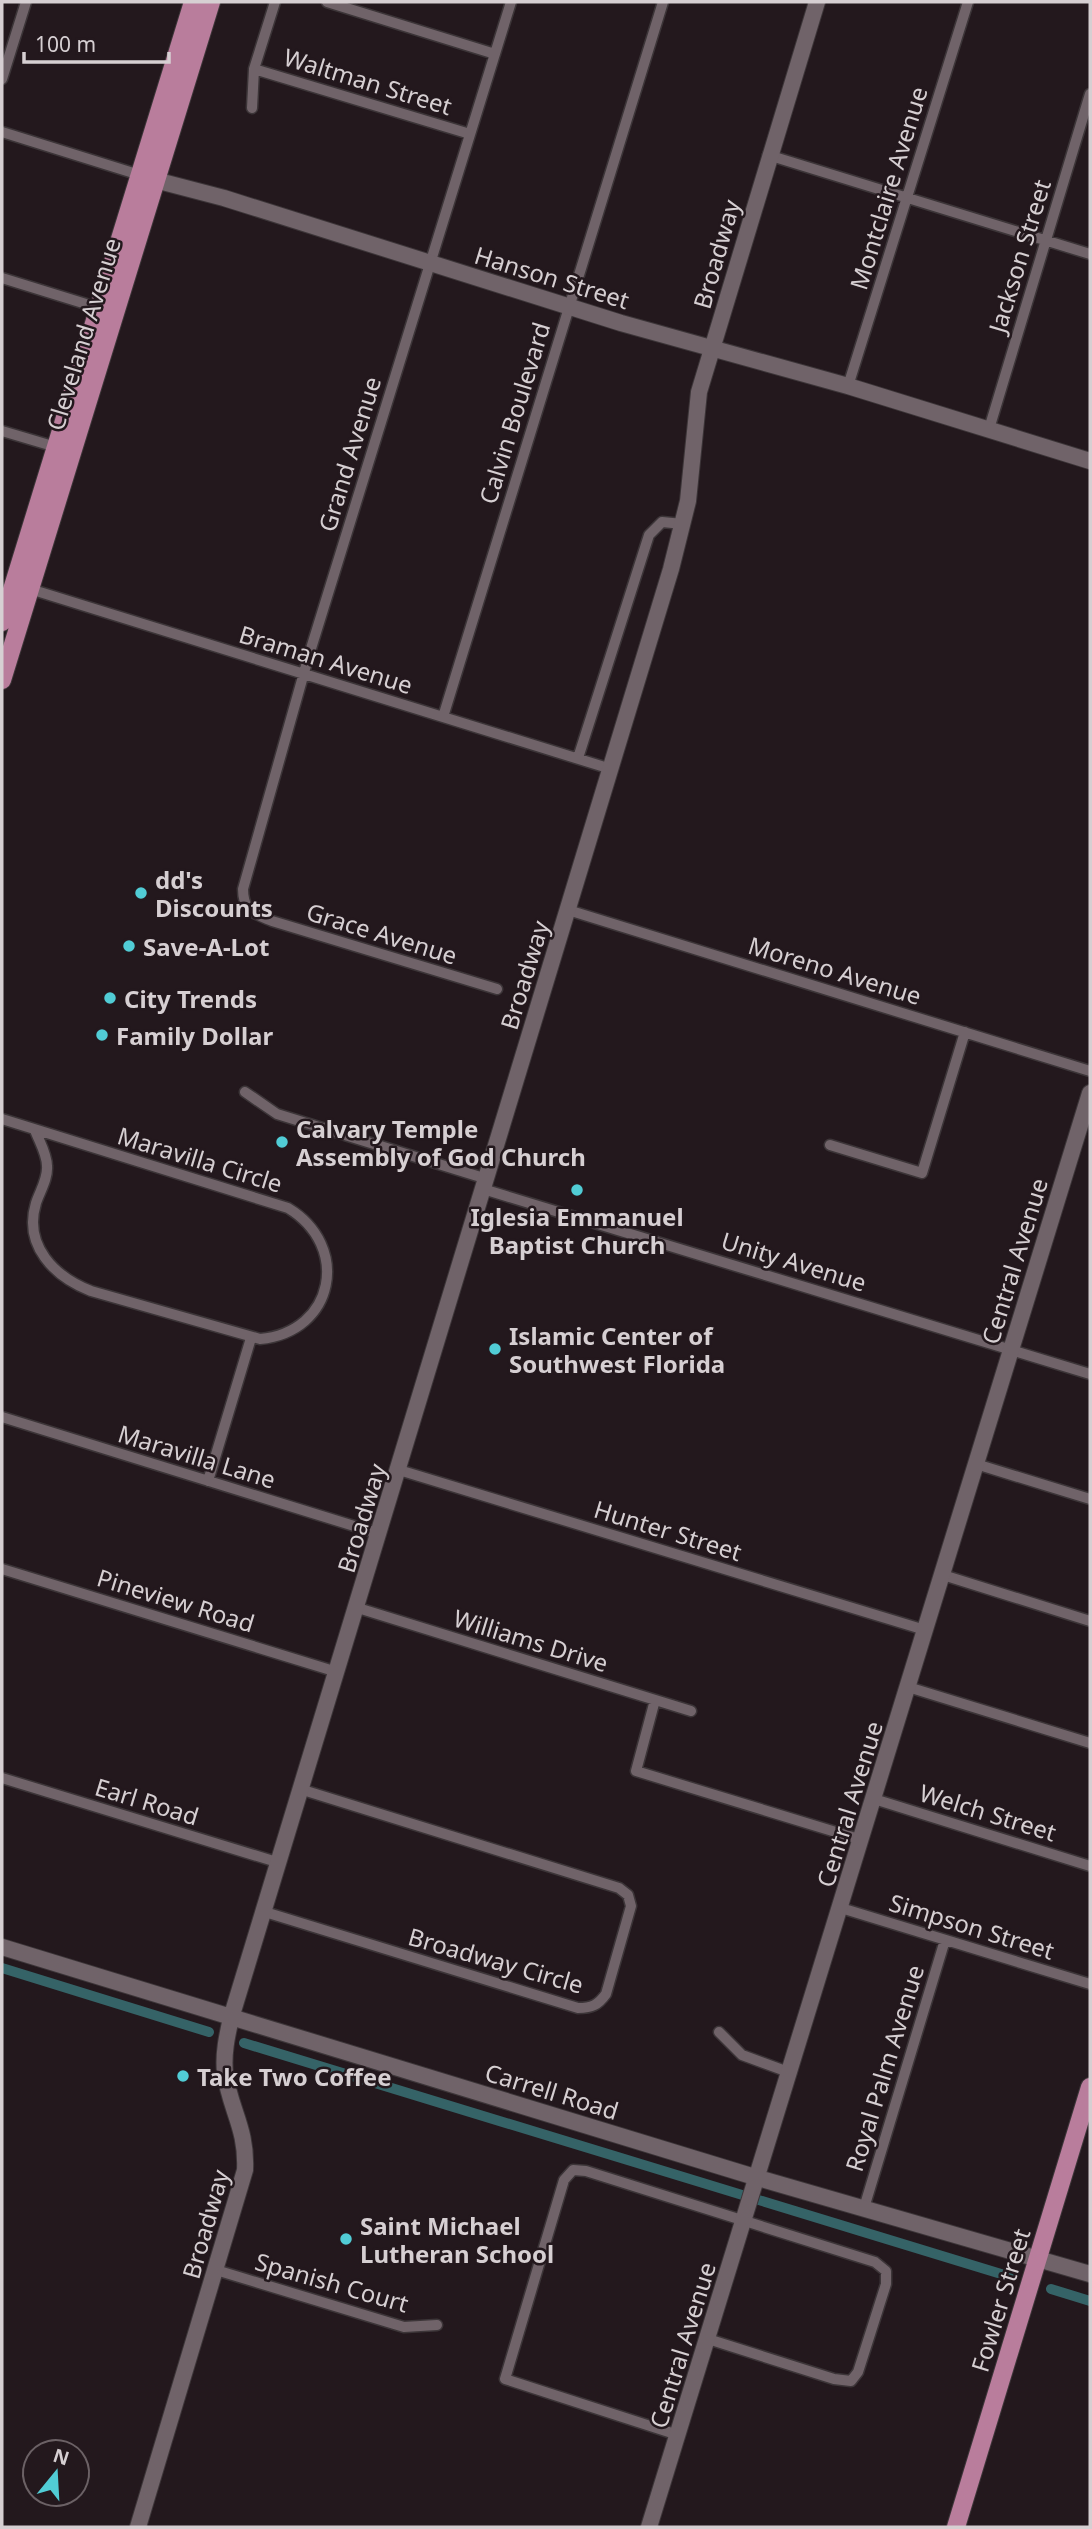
<svg xmlns="http://www.w3.org/2000/svg" width="1092" height="2529" viewBox="0 0 1092 2529" font-family="'Noto Sans',sans-serif">
<style>
.lines{fill:none;stroke-linecap:round;stroke-linejoin:round}
.canal{stroke:#356367;stroke-width:10}
.street-casing{stroke:#3c3538;stroke-width:13}
.secondary-casing{stroke:#3c3538;stroke-width:18}
.primary-casing{stroke:#3c3538;stroke-width:20}
.street{stroke:#706369;stroke-width:10}
.secondary{stroke:#706369;stroke-width:16}
.primary{stroke:#b97d9c;stroke-width:18}
.poi-dot{fill:#51ccd5;stroke:#23181d;stroke-width:2.5}
.labels{text-anchor:middle;dominant-baseline:central;stroke-width:5;stroke-linejoin:round;paint-order:stroke}
.street-label{font-size:24px;fill:#d6cfd2;stroke:#23181d}
.poi-label{font-size:24px;font-weight:bold;fill:#d6cfd2;stroke:#23181d;text-anchor:start}
</style>
<rect width="100%" height="100%" fill="#23181d"/>
<g class="lines">
<path class="canal" d="M2,1968L209,2032
M244,2043L1011,2277
M1051,2289L1090,2301"/>
<g class="street-casing">
<path id="street" d="M327,2L495,54
M254,69L470,134
M2,79L26,2
M252,108L254,69L275,2
M2,132L143,176
M768,155L1090,254
M2,278L99,308
M848,386L968,2
M989,429L1090,94
M2,431L56,447
M30,589L611,769
M443,717L663,2
M578,758L649,535L662,522L683,524
M568,910L1090,1071
M497,989L272,921C253,913 243,911 243,889L309,655L511,2
M245,1092L277,1114L487,1179
M2,1119L288,1208C351,1246 335,1332 260,1339L91,1291C55,1277 23,1246 36,1203C40,1191 48,1179 47,1166C47,1154 39,1141 35,1130
M830,1145L922,1173L965,1032
M483,1189L1090,1374
M2,1417L380,1534
M976,1464L1090,1499
M399,1470L925,1630
M208,1481L251,1338
M2,1569L337,1672
M943,1575L1090,1621
M358,1608L691,1711
M908,1687L1090,1743
M655,1700L636,1771L862,1840
M2,1778L280,1863
M874,1799L1090,1866
M841,1908L1090,1984
M265,1912L578,2008C592,2008 598,2005 606,1994L631,1906L628,1895L619,1888L303,1790
M719,2032L742,2055L791,2073
M864,2208L945,1940
M216,2270L404,2327L437,2325
M678,2435L505,2379L564,2180L573,2170L586,2171L875,2262L886,2271V2284L858,2372L851,2381L834,2379L708,2339"/>
</g>
<g class="secondary-casing">
<path id="secondary" d="M155,180L224,198L621,323L848,386L1090,461
M2,1947L758,2178L1090,2274
M138,2527L245,2170C247,2128 230,2110 225,2073C223,2054 227,2036 231,2018L671,569L688,501L699,392L817,2
M649,2527L1090,1093"/>
</g>
<g class="primary-casing">
<path id="primary" d="M2,622L193,2
M2,680L211,2
M956,2527L1090,2087"/>
</g>
<use href="#street" class="street"/>
<use href="#secondary" class="secondary"/>
<use href="#primary" class="primary"/>
</g>
<g class="poi-dot">
<circle cx="141" cy="893" r="7"/>
<circle cx="129" cy="946" r="7"/>
<circle cx="110" cy="998" r="7"/>
<circle cx="102" cy="1035" r="7"/>
<circle cx="282" cy="1142" r="7"/>
<circle cx="577" cy="1190" r="7"/>
<circle cx="495" cy="1349" r="7"/>
<circle cx="183" cy="2076" r="7"/>
<circle cx="346" cy="2239" r="7"/>
</g>
<g class="labels">
<g class="street-label">
<text transform="translate(368 81) rotate(17)">Waltman Street</text>
<text transform="translate(888 188) rotate(-73)">Montclaire Avenue</text>
<text transform="translate(716 254) rotate(-74)">Broadway</text>
<text transform="translate(1019 256) rotate(-73)">Jackson Street</text>
<text transform="translate(552 277) rotate(17)">Hanson Street</text>
<text transform="translate(83 334) rotate(-73)">Cleveland Avenue</text>
<text transform="translate(514 413) rotate(-73)">Calvin Boulevard</text>
<text transform="translate(349 454) rotate(-73)">Grand Avenue</text>
<text transform="translate(326 659) rotate(17)">Braman Avenue</text>
<text transform="translate(382 933) rotate(17)">Grace Avenue</text>
<text transform="translate(835 970) rotate(17)">Moreno Avenue</text>
<text transform="translate(524 975) rotate(-73)">Broadway</text>
<text transform="translate(200 1159) rotate(17)">Maravilla Circle</text>
<text transform="translate(794 1261) rotate(17)">Unity Avenue</text>
<text transform="translate(1014 1261) rotate(-73)">Central Avenue</text>
<text transform="translate(197 1456) rotate(17)">Maravilla Lane</text>
<text transform="translate(361 1518) rotate(-73)">Broadway</text>
<text transform="translate(668 1530) rotate(17)">Hunter Street</text>
<text transform="translate(176 1600) rotate(17)">Pineview Road</text>
<text transform="translate(531 1640) rotate(17)">Williams Drive</text>
<text transform="translate(147 1801) rotate(17)">Earl Road</text>
<text transform="translate(849 1804) rotate(-73)">Central Avenue</text>
<text transform="translate(988 1812) rotate(17)">Welch Street</text>
<text transform="translate(972 1926) rotate(17)">Simpson Street</text>
<text transform="translate(496 1960) rotate(16)">Broadway Circle</text>
<text transform="translate(884 2068) rotate(-73)">Royal Palm Avenue</text>
<text transform="translate(552 2091) rotate(17)">Carrell Road</text>
<text transform="translate(205 2224) rotate(-74)">Broadway</text>
<text transform="translate(332 2282) rotate(16)">Spanish Court</text>
<text transform="translate(1000 2300) rotate(-73)">Fowler Street</text>
<text transform="translate(682 2345) rotate(-73)">Central Avenue</text>
</g>
<g class="poi-label">
<text x="155" y="879">dd's<tspan x="155" dy="28">Discounts</tspan></text>
<text x="143" y="946">Save-A-Lot</text>
<text x="124" y="998">City Trends</text>
<text x="116" y="1035">Family Dollar</text>
<text x="296" y="1128">Calvary Temple<tspan x="296" dy="28">Assembly of God Church</tspan></text>
<text x="577" y="1216" text-anchor="middle">Iglesia Emmanuel<tspan x="577" dy="28">Baptist Church</tspan></text>
<text x="509" y="1335">Islamic Center of<tspan x="509" dy="28">Southwest Florida</tspan></text>
<text x="197" y="2076">Take Two Coffee</text>
<text x="360" y="2225">Saint Michael<tspan x="360" dy="28">Lutheran School</tspan></text>
</g>
</g>
<rect width="1092" height="2529" fill="none" stroke="#d6cfd2" stroke-width="7"/>
<g transform="translate(56 2473) rotate(18)"><circle r="33" fill="#23181d" stroke="#6b6165" stroke-width="2"/>
<path d="M0-5L12 26L0 18L-12 26Z" fill="#51ccd5"/>
<text y="-10" font-size="19" font-weight="bold" text-anchor="middle" fill="#d6cfd2">N</text>
</g>
<path d="M24 52v10h145v-10" fill="none" stroke="#d6cfd2" stroke-width="3.5"/>
<text x="35" y="52" font-size="21" fill="#d6cfd2" stroke="#23181d" stroke-width="5" paint-order="stroke">100 m</text>
</svg>
